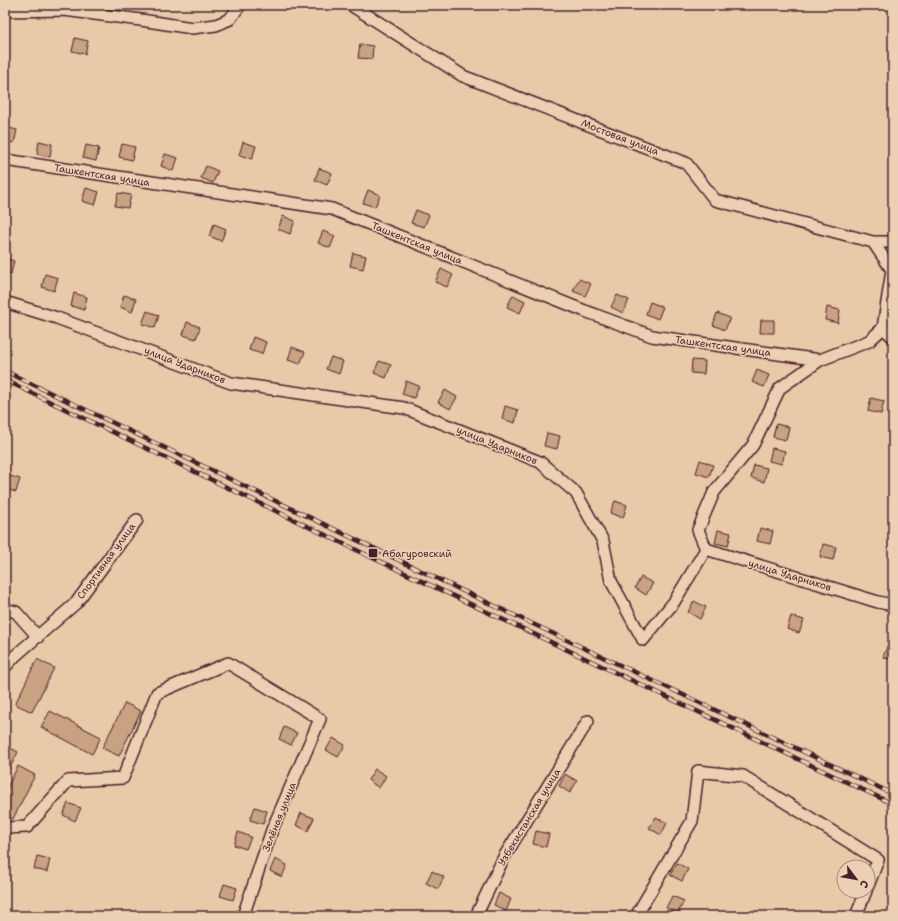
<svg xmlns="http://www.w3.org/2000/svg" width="898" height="921" viewBox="0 0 898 921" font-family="'Shantell Sans',sans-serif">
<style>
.building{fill:#c8a281;stroke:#4a1f2b}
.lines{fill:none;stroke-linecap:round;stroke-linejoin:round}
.minor-casing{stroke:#4a1f2b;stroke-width:14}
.minor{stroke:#ecd0b3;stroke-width:11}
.rail-casing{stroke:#4a1f2b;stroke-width:4.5}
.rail{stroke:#ecd0b3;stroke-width:3;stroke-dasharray:9;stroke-linecap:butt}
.poi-dot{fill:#4a1f2b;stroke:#ecd0b3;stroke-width:1.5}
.labels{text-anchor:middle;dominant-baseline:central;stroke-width:3;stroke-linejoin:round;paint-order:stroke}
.street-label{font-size:10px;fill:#4a1f2b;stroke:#ecd0b3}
.poi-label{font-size:10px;fill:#4a1f2b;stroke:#ecd0b3;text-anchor:start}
</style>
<rect width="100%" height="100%" fill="#e8caa9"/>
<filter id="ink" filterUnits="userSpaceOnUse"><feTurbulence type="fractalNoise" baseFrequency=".025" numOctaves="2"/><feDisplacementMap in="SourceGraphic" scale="8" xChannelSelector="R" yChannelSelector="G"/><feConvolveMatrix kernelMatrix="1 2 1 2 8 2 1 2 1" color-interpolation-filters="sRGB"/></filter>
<g filter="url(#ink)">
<path class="building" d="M75,38L88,41L85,54L72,51Z
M360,44L373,46L372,59L358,58Z
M5,127L17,130L14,143L5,141Z
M39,141L52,144L50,157L37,154Z
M243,142L256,146L252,159L239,155Z
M122,144L135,147L132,160L119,157Z
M86,145L99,148L96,161L83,158Z
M165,154L178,158L173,171L161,166Z
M206,166L218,171L213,183L201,178Z
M319,168L332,173L327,185L315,180Z
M86,188L99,192L95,205L82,201Z
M368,190L380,195L375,207L363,203Z
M118,193L131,195L128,208L115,206Z
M416,210L429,215L424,227L411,223Z
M283,216L295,221L290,234L278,229Z
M214,224L226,229L221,241L209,236Z
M323,231L335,236L330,248L318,243Z
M353,253L366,256L363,269L350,266Z
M5,258L14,261L11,274L5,272Z
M441,269L453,275L447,287L435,282Z
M45,274L58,278L54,291L42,287Z
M579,279L591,284L585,296L573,291Z
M74,293L87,297L84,310L71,306Z
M124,295L136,299L132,312L120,307Z
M513,295L525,301L520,313L507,307Z
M617,295L629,300L623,313L611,307Z
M650,302L663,307L658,319L646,314Z
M827,307L840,310L838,323L825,320Z
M147,311L159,315L155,328L142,324Z
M717,313L730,318L725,330L713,325Z
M761,320H774V333H760Z
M187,322L200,327L196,339L183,335Z
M253,337L266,342L262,354L249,350Z
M292,347L305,352L300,364L288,360Z
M331,357L343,361L339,374L326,369Z
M692,360L705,361L704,374L691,373Z
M379,361L391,365L386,378L374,373Z
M757,370L769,375L764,387L752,382Z
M406,381L419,386L414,398L402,394Z
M445,390L457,397L450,409L438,402Z
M871,398L884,401L881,414L868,411Z
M505,406L518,410L515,423L502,419Z
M776,424L789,427L786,440L773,437Z
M547,433L560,436L557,449L544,446Z
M772,448L785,451L782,464L769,461Z
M700,460L713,465L709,477L696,473Z
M754,465L767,468L764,482L751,478Z
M7,475L20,479L16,492L5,489V481Z
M615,501L627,505L623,518L610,513Z
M760,528L773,531L770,544L757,541Z
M718,530L731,533L728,546L715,543Z
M823,544L836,547L833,560L820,557Z
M641,577L653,583L646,595L635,588Z
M694,601L706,607L700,619L688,612Z
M791,616L804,620L799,633L787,629Z
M888,644L893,646V660L883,657Z
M37,659L54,668L32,712L15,704Z
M125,703L141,711L119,756L102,748Z
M50,711L101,737L92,754L41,727Z
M284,727L297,733L291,745L279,739Z
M333,738L345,745L338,757L326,750Z
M5,745L18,752L10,768L5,766Z
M18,766L35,775L13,819L5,815V792Z
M375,769L386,776L379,788L368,780Z
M565,774L577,781L570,793L559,786Z
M68,803L81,808L75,821L63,815Z
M255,807L267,811L263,824L250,820Z
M301,813L314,818L308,831L296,825Z
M656,817L667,823L661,835L649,828Z
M536,831L549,834L546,847L533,844Z
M238,832L251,837L246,849L234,845Z
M37,856L50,859L47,872L34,869Z
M275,859L287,865L282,877L270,871Z
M677,863L688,869L682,881L670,875Z
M432,871L444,877L438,889L426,883Z
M224,884L237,888L233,900L220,896Z
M499,893L511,899L506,911L494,905Z
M672,896L684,901L678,913L666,908Z"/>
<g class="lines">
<g class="minor-casing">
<path id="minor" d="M351,5L463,76L686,163L715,200L873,242H893
M5,11L64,10L141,20L192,28L216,25L230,19L240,5
M5,160L332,209L585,311L652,336L820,360
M873,242L892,270L883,328
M5,302L57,318L231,383L404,408L540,462L576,493L603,541L611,581L643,640L674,602L706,549L878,602L893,605
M706,549L698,530L714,492L753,445L780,388L820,360L869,341L883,328L893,337
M5,609L16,612L38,637
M5,667L15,656L76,603L137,520
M5,828L27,827L68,781L123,778L157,693L228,663L320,719L272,830L243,916
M476,916L504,857L588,721
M636,916L692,821L698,771L743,776L878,860L868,886
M856,916L866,891"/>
</g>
<use href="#minor" class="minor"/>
<g class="rail-casing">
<path id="rail" d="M5,371L463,591L893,794
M5,380L371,557L893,804"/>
</g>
<use href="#rail" class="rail"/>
</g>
</g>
<rect class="poi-dot" x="368" y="548" width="10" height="10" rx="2"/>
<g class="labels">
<g class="street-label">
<text transform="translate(620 137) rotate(21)">Мостовая улица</text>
<text transform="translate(102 175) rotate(9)">Ташкентская улица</text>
<text transform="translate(417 243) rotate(22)">Ташкентская улица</text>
<text transform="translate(723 346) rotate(8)">Ташкентская улица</text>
<text transform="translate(185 365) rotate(21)">улица Ударников</text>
<text transform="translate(497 445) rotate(22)">улица Ударников</text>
<text transform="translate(106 561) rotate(-54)">Спортивная улица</text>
<text transform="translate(790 575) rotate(17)">улица Ударников</text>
<text transform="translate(279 817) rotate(-68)">Зелёная улица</text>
<text transform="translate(529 817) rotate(-59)">Узбекистанская улица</text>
</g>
<g class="poi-label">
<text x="382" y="553">Абагуровский</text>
</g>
</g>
<rect width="898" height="921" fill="none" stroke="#ecd0b3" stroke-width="20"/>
<rect x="10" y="10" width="878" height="901" fill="none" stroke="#4a1f2b" stroke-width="1.5" filter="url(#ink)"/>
<g transform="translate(856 879) rotate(122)"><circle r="19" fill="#ecd0b3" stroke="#ab897d"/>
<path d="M0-3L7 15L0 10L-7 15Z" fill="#4a1f2b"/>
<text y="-6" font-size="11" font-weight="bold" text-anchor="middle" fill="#4a1f2b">С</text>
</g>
</svg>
